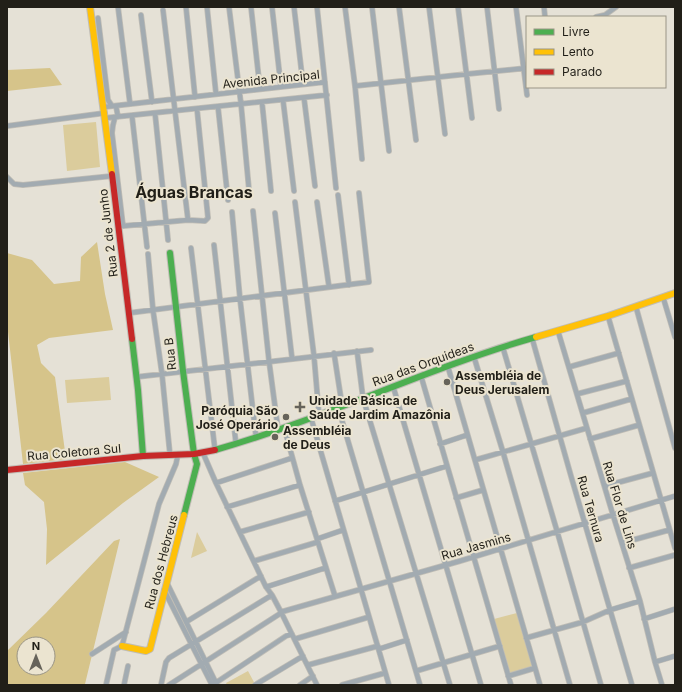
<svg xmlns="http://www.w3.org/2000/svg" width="682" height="692" viewBox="0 0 682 692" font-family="Inter,sans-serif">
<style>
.green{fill:#dbcc9c}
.forest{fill:#d6c48a;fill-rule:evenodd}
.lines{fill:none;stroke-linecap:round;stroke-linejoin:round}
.street-casing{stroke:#c0bdb5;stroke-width:6}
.fast-casing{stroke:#c0bdb5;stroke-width:8}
.slow-casing{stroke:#c0bdb5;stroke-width:8}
.jam-casing{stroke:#c0bdb5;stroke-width:8}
.street{stroke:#a2abb1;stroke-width:4.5}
.fast{stroke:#4caf50;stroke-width:6}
.slow{stroke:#ffc107;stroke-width:6}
.jam{stroke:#c62828;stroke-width:6}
.poi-dot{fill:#66635a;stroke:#ebe4d0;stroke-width:1.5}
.labels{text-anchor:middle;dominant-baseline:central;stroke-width:4;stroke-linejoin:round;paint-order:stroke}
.street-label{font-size:12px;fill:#211f18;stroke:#ebe4d0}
.poi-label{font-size:12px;font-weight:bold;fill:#211f18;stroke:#ebe4d0;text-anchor:start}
.district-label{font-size:16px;font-weight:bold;fill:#211f18;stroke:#ebe4d0}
</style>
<rect width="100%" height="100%" fill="#e5e1d6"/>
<path class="green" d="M96,122L100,167L67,171L63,125Z
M109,377L111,400L67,403L65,380Z
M197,532L207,551L191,558Z
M517,613L534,666L509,675L494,619Z
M248,671L255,684L253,685H227L226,683Z"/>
<path class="forest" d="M50,68L62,85L7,91V70Z
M97,242L105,294L113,330L49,338L37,345L41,363L55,377L66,459L23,464L7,323V253L32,260L54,284L80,281L81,257Z
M125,462L159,477L123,503L46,565L47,529L44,502L25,485L23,473Z
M120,539L85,684L7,685V651L46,613L114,541ZM24,644H48V668H24Z"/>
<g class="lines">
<g class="street-casing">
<path id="street" d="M118,7L130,104
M186,7L195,97
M207,7L216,94
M229,7L241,104L249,190
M251,7L260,89
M272,7L281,87
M294,7L303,84
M317,7L336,188
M345,7L355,86L362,159
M372,7L389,151
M399,7L416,140
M429,7L445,134
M458,7L472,118
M487,7L499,109
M516,7L527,95
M544,7L545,17
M163,10L188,220
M141,15L152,102
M596,17L605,15L616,7
M98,18L108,100L112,106
M355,86L467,74L527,68
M304,98L315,186
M283,100L294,191
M262,102L271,191
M116,106L118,117
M104,107L325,82
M218,107L228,200
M155,113L168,240
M132,116L147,247
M115,117L113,125L112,133L123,226L188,220L205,221L208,218L197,109
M105,118L327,95
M7,126L105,113
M7,177L14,184L23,185L112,176
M338,195L349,285
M295,202L314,356L319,415
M317,202L329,287
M253,211L269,361L278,429
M232,212L240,299L256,437
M275,213L292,358
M214,245L236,444
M191,248L215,450
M148,254L153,310L162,374L170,455
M663,297L675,337
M636,307L675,448
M129,313L369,282L359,193
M608,316L675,548
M558,331L613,515L640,601L655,662L662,685
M532,338L571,476L632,685
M503,348L557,531L601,685
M357,351L363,398L450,685
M334,353L342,405
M474,357L503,452L570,685
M448,367L540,685
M569,367L619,353
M421,376L511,685
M136,377L371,350
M393,386L481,685
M577,394L627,381
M338,407L420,685
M583,413L631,399
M311,418L389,685
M284,427L300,485L335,596
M590,439L639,425
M440,444L467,435
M203,453L216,483L266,587L272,595L281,612L317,685
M475,460L587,428
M216,483L292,458
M605,486L653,473
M456,498L483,490
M335,501L447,466
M227,507L300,485
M240,532L309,512
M317,539L343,530
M622,543L669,530
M254,561L318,542
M629,568L675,555
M167,583L217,685
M266,587L325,568
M164,590L212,685
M281,612L460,561L675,496
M644,619L675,609
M186,622L261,576
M526,638L583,622L610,610L640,601
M295,639L369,617
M379,649L407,640
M92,654L126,632
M655,662L675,656
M308,665L378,646
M416,671L500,646
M508,676L535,668
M214,684L286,636L292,634
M106,685L114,650L122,646L159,504L176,464L178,454
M124,685L128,666
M161,685L166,662L169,658L272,595
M169,685L281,613
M255,685L303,656
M300,685L313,676
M342,685L385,673"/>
</g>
<g class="fast-casing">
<path id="fast" d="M170,253L183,371L194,454L197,464L184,515
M132,339L138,390L143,456
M215,450C324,419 427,368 536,337"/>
</g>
<g class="slow-casing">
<path id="slow" d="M90,7L112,174
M536,337L608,316L675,293
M122,646L146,651L150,649L184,515"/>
</g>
<g class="jam-casing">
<path id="jam" d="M112,174L132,339
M7,470L143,456L194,454L215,450"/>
</g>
<use href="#street" class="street"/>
<use href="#fast" class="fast"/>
<use href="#slow" class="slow"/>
<use href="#jam" class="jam"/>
</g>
<g class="poi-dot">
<circle cx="447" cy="382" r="4"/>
<path d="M298 401h4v4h4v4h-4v4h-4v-4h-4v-4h4z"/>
<circle cx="286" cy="417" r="4"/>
<circle cx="275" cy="437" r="4"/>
</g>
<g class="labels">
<g class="street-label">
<text transform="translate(271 79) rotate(-6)">Avenida Principal</text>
<text transform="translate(108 233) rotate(-97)">Rua 2 de Junho</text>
<text transform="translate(170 354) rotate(-96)">Rua B</text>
<text transform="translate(423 364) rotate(-20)">Rua das Orquideas</text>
<text transform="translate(74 452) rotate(-5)">Rua Coletora Sul</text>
<text transform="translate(620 505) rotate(73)">Rua Flor de Lins</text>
<text transform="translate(591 509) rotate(74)">Rua Ternura</text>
<text transform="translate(476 546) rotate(-16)">Rua Jasmins</text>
<text transform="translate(161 562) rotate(-75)">Rua dos Hebreus</text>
</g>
<g class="poi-label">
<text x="455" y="375">Assembléia de<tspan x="455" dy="14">Deus Jerusalem</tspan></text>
<text x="309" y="400">Unidade Básica de<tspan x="309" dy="14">Saúde Jardim Amazônia</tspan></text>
<text x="278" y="410" text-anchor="end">Paróquia São<tspan x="278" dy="14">José Operário</tspan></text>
<text x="283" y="430">Assembléia<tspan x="283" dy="14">de Deus</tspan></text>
</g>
<g class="district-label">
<text x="194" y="192">Águas Brancas</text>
</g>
</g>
<rect width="682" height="692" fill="none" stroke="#211f18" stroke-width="16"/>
<rect x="526" y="16" width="140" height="72" fill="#ebe4d0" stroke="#9a9586"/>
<rect x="534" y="29" width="20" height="6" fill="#4caf50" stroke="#9a9586"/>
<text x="562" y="36" font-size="12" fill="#211f18">Livre</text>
<rect x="534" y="49" width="20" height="6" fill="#ffc107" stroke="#9a9586"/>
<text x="562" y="56" font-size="12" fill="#211f18">Lento</text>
<rect x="534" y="69" width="20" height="6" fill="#c62828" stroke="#9a9586"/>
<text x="562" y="76" font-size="12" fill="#211f18">Parado</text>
<g transform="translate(36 656)"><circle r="19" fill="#ebe4d0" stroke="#9a9586"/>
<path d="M0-3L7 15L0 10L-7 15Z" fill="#66635a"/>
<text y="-6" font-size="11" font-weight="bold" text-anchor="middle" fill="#211f18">N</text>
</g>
</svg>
